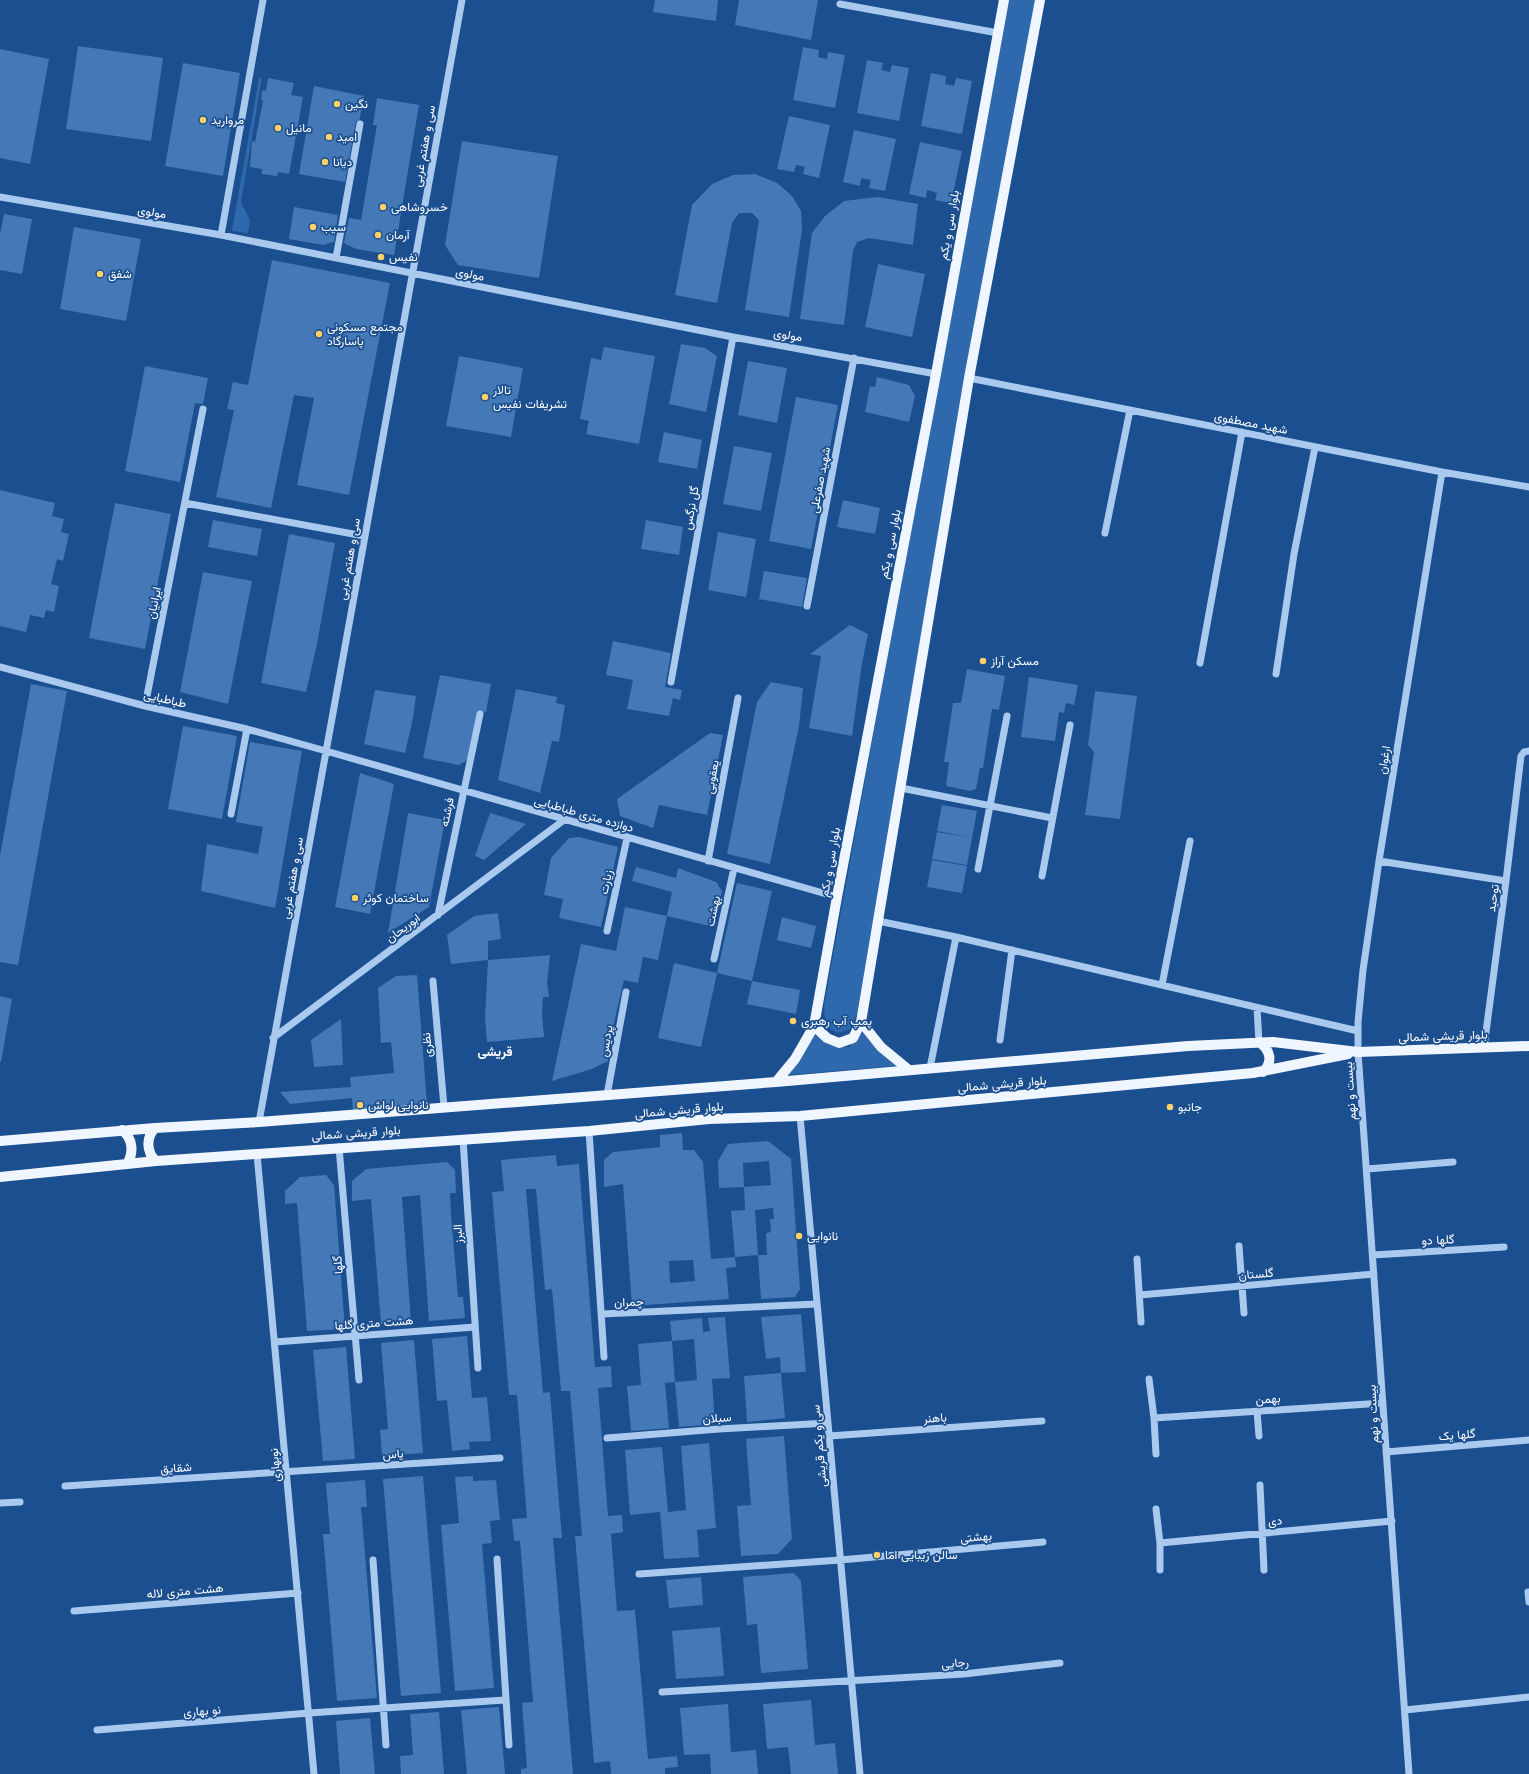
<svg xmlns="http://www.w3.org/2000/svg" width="1529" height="1774" viewBox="0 0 1529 1774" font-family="Jost,Vazirmatn,sans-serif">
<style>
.green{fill:#2e69ad}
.building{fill:#4478b7;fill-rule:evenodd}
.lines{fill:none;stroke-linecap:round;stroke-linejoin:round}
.minor{stroke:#a9c9ee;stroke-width:7}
.major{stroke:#f0f6ff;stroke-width:10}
.poi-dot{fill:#ffd166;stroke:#1b4f8f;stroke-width:1.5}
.labels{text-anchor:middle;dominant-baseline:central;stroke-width:3.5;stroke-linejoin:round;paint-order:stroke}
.poi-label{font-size:12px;fill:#fff;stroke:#1b4f8f;text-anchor:start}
.street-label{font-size:12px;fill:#fff;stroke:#1b4f8f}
.neighbourhood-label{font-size:13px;font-weight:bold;fill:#fff;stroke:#1b4f8f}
</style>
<rect width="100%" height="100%" fill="#1b4f8f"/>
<path class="green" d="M1007,0H1035L977,313L857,1014L850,1029L838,1033L830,1029L825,1019L824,1005Z
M259,78H262L241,202L250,220L248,233L232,231Z
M861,1031L877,1049L896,1066L787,1075L815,1035L835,1047H849Z"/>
<path class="building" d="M655,0H718L716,21L653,12Z
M739,0H818L811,40L735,25Z
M78,46L163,58L151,141L66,129Z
M803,47L819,50L818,57L827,59L828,52L845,55L835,108L793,100Z
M0,49L49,59L30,164L0,158Z
M867,60L883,63L881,70L890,72L892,65L909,68L899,121L857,113Z
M183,63L240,73L223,176L165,166Z
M931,73L946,76L945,84L954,86L956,78L972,81L962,134L921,126Z
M268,78L294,83L291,95L303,97L289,174L278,172L277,176L262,174V169L250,167L252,141L255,142L263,101L261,100L262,90L266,91Z
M314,86L364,96L359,122L356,121L345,182L299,174Z
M377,98L419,105L394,255L356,249L344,243L349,218L361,220L377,125H373Z
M789,116L830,125L819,178L803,174L805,167L796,165L794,172L777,169Z
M854,130L896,139L885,191L869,188L871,180L861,178L860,186L843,182Z
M462,141L558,156L539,278L458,265L445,245Z
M920,142L962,151L951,203L935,200L937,193L927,190L926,198L909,194Z
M755,174L777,183L792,196L801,211L802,230L789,317L745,310L759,220L752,213H739L732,223L717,303L675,295L692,205L712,184L733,175Z
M878,197L918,204L913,245L869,238L857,242L853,251L844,325L800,319L812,233L825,216L844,201Z
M294,207L338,215L334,242L323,245L289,239Z
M4,214L32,219L22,274L0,270V234Z
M74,227L141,239L126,321L60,309Z
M272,260L390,283L349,495L297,485L314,398L294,395L271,508L216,497L234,410L227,409L233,382L248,385Z
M878,264L925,274L912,337L865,327Z
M681,344L705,348L717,356L706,412L669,404Z
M604,347L655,356L639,444L586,434L589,421L580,419L591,358L601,360Z
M459,356L523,368L511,437L446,426Z
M748,361L787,368L777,423L738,415Z
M145,366L208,378L203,404L195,403L180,482L125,471Z
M877,377L909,385L915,396L909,422L865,412L870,386L875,387Z
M796,397L838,405L811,549L769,541Z
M664,432L702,440L697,469L658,462Z
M734,446L772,453L761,511L723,504Z
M0,490L55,503L52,516L64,519L61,532L69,534L63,561L57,559L51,584L59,586L54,612L46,610L44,618L30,615L26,632L0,626Z
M843,500L880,508L875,534L837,527Z
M115,503L171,514L145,649L89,638Z
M213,520L262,529L257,556L208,547Z
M646,520L683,527L679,555L641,549Z
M718,532L756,539L746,597L708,590Z
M289,534L335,543L317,644L306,692L261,683Z
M764,571L807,578L802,607L759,599Z
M203,572L252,581L228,704L180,692Z
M850,625L868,634L862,663L852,736L809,728L821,656L810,654Z
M613,641L671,653L665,687L682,690L680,700L673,698L669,716L627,709L633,680L606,675Z
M967,669L1005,676L999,710L992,709L983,768H980L976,789L970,791L946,786L949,762H944L953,703H961Z
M440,675L491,684L486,712L477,711L467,760L459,765L423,758Z
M1029,677L1078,685L1074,705L1066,703L1064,713L1059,712L1055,741L1021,737Z
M771,682L803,688L799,726L770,864L727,854L757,702Z
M31,684L67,691L18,965L0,962V856Z
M516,689L557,697L556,703L565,705L559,742L552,741L540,793L498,780Z
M375,690L416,696L413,718L405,753L364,744Z
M1095,691L1137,696L1120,819L1085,815L1094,752L1088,745Z
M183,726L237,736L222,819L168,809Z
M710,733L723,735L707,815L659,805L653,828L620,816L617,799Z
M250,742L302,751L275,908L201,891L207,844L258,854L263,827L236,822Z
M360,773L394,784L370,914L335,907Z
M942,805L977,811L972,838L937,831Z
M408,813L445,820L429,907L388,933Z
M490,813L526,824L484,860L475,856Z
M937,832L972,838L967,865L932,859Z
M579,837L618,847L601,927L559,918L563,899L544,895L551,858L569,838Z
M932,860L967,866L962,893L927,887Z
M636,867L676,878L678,868L716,882L722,891L714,927L667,916L672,892L632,881Z
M737,883L772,891L752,981L717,973Z
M625,907L667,916L658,960L643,957L638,983L624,980L613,1027L608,1061L592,1069L552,1081L581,944L616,951Z
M498,913L501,939L488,941V960L451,964L447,935L474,916Z
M782,917L816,926L811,948L777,940Z
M550,955L547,983L549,997H543L542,1013L544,1037L487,1042L485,1018L488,960Z
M674,963L717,973L701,1047L658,1038Z
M417,975L427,1104L353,1110L352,1098L290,1104L280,1092L351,1087L350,1077L394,1073L391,1042L381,1043L378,988L396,976Z
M752,981L800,990L796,1014L747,1004Z
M0,996L12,999L1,1062H0Z
M341,1019L343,1065L314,1067L311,1040Z
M682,1133L683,1150H694L703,1162L711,1259L735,1257L736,1267L726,1268L729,1299L632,1306L623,1184L604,1187V1160L613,1152L660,1147V1135ZM693,1260L695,1281L670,1283L669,1261Z
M768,1141L791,1159L800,1289L795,1297L761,1299L758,1255H767L766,1233L771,1232L770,1219H774L773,1208L755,1210L758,1255L735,1257L731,1211L745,1210L744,1187L771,1185L769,1161L743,1163L744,1187L719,1188L718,1161L728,1144Z
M556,1155L557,1166L579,1164L595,1367L611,1366L612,1387L598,1388L608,1516L622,1515L623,1532L611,1534L617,1611L635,1610L648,1759L677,1756L678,1767L665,1768V1774H611L610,1761L594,1763L575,1536H582L570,1391H561L552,1289L545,1290L536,1189H526L543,1393L550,1392L560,1515L562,1538H553L573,1774H521V1769L527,1768L522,1703L533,1702L520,1541H514L512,1519L527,1518L517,1395H509L492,1192L504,1191L501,1160Z
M447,1162L455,1170L456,1193H450L451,1214L458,1297H463L465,1318L429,1321L420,1195L402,1197L411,1322L381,1324L371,1199L352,1201V1181L366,1169Z
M326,1175L334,1185L345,1329L307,1331L297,1203L285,1204V1191L300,1177Z
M801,1314L806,1372L781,1373L780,1357L766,1359L761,1317Z
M725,1317L730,1378L712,1379L715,1424L679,1427L675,1382L697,1380L694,1339L672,1341L670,1321L702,1318L703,1332L710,1331L708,1318Z
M467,1336L472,1398L487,1397L491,1441L469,1442L470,1449L452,1451L447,1400L437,1401L432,1339Z
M414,1340L423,1453L382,1456L380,1430L388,1429L381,1343Z
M672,1341L675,1382L665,1383L669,1428L631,1431L627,1386L641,1385L638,1344Z
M346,1347L355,1459L323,1461L313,1350Z
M781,1373L785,1418L747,1422L744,1376Z
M784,1436L792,1539L778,1554L741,1556L737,1506L751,1505L746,1439Z
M709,1443L716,1528L697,1530L699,1557L664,1559L660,1512L630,1515L625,1450L662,1447L668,1512L686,1510L681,1446Z
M423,1476L441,1693L401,1696L383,1479Z
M473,1476V1481L496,1480L500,1520L490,1521L492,1543L482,1544L494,1688L455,1691L441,1525L459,1523L455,1477Z
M365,1480L367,1507H361L377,1698L337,1701L323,1534H330L326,1483Z
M794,1573L801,1581L808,1669L761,1673L757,1624L747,1625L743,1577Z
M701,1577L703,1605L669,1608L666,1580Z
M720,1627L724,1676L676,1679L672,1631Z
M811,1700L815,1745L835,1743L838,1774H791L788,1747L767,1749L763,1704Z
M728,1704L731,1752L756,1750L758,1774H711L710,1754L684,1755L680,1708Z
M499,1707L505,1774H467L461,1710Z
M439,1712L444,1774H401L400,1756L413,1755L410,1714Z
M370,1718L375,1774H340L336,1721Z"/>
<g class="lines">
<path class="minor" d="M840,4L998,33
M0,197L221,235L733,337L936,374
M221,235L263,0
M336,258L360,124
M969,378L1442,472L1529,487
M185,503L364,536
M1105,533L1130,410
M807,606L854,358
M1200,663L1242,432
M0,667L145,706L247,729L326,751L837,897
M1276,674L1294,554L1315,447
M671,682L733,337
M145,706L203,409
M901,788L1052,818
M231,814L247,729
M708,861L738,698
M1379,861L1506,881
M978,869L1007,716
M1042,876L1070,725
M438,915L480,714
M878,921L956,937L1358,1031
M607,931L627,838
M714,959L734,868
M433,981L444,1107
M1162,985L1190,841
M1257,1008L1259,1042
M273,1038L564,820
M1000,1040L1012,950
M1484,1047L1506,881L1521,756L1524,752L1529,751
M930,1068L956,937
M607,1095L626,992
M800,1116L860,1774
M259,1122L462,0
M589,1131L604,1357
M463,1139L478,1368
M339,1147L359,1380
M257,1154L314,1774
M1367,1169L1453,1162
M1239,1246L1244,1313
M1373,1255L1504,1247
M1137,1259L1141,1322
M1140,1295L1374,1274
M602,1314L817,1304
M275,1342L475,1327
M1149,1379L1154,1418L1156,1454
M1257,1411L1259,1436
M1154,1418L1383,1403
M829,1436L1042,1421
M607,1438L719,1429L828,1423
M1386,1452L1529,1440
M1260,1485L1264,1570
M65,1486L500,1458
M0,1503L20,1502
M1156,1509L1160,1543V1570
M1160,1543L1392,1521
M497,1559L509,1745
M373,1560L386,1745
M639,1574L840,1560L1043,1542
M1528,1592L1529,1602
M74,1611L298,1593
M662,1692L964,1674L1060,1663
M1405,1710L1529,1697
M97,1730L309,1713L505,1700
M1409,1774L1358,1052V1022L1363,970L1379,861L1442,472"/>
<path class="major" d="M814,1026L827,1038L839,1043L853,1038L861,1022
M1259,1042C1271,1050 1273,1062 1263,1072
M909,1070L881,1047L861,1022L969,378L1040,0
M776,1082L795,1059L814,1026L837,897L936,374L1004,0
M155,1128C146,1137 146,1152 156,1161
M122,1130C133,1138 134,1153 127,1164
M0,1141L155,1128L259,1122L776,1082L1188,1046L1273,1042L1358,1052L1529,1046
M0,1177L156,1161L589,1131L709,1119L800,1116L1253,1073L1348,1054"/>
</g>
<g class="poi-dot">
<circle cx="337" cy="104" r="4"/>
<circle cx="203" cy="120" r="4"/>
<circle cx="278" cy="128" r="4"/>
<circle cx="329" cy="137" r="4"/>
<circle cx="325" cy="162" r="4"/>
<circle cx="383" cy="207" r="4"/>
<circle cx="313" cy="227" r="4"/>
<circle cx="378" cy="235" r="4"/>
<circle cx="381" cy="257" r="4"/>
<circle cx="100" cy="274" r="4"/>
<circle cx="319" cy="334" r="4"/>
<circle cx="485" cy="397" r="4"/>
<circle cx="983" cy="661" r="4"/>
<circle cx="355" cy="898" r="4"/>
<circle cx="793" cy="1021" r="4"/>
<circle cx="360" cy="1105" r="4"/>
<circle cx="1170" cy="1107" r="4"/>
<circle cx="799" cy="1236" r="4"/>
<circle cx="877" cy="1555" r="4"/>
</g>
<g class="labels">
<g class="poi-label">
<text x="345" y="104">نگین</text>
<text x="211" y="120">مروارید</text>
<text x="286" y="128">مانیل</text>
<text x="337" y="137">امید</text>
<text x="333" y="162">دیانا</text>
<text x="391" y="207">خسروشاهی</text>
<text x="321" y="227">سیب</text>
<text x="386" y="235">آرمان</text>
<text x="389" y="257">نفیس</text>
<text x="108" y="274">شفق</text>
<text x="327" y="327">مجتمع مسکونی<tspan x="327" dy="14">پاسارگاد</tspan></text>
<text x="493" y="390">تالار<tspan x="493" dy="14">تشریفات نفیس</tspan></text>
<text x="991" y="661">مسکن آراز</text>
<text x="363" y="898">ساختمان کوثر</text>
<text x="801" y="1021">پمپ آب رهبری</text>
<text x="368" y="1105">نانوایی لواش</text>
<text x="1178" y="1107">جانبو</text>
<text x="807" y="1236">نانوایی</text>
<text x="885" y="1555">سالن زیبایی اما</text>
</g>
<g class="street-label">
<text transform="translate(424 146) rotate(-80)">سی و هفتم غربی</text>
<text transform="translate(152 212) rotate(10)">مولوی</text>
<text transform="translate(949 225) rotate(-80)">بلوار سی و یکم</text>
<text transform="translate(470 274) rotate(11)">مولوی</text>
<text transform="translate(788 335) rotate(10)">مولوی</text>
<text transform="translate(1251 423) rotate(11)">شهید مصطفوی</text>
<text transform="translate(820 480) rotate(-79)">شهید صفرعلی</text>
<text transform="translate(691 508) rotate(-80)">گل نرگس</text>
<text transform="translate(890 544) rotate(-79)">بلوار سی و یکم</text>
<text transform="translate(349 559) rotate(-80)">سی و هفتم غربی</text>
<text transform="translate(154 603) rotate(-79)">ایرانیان</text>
<text transform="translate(165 699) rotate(13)">طباطبایی</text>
<text transform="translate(1384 760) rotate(-81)">ارغوان</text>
<text transform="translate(712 777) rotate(-80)">یعقوبی</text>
<text transform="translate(447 812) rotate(-79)">فرشته</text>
<text transform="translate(584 814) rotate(16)">دوازده متری طباطبایی</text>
<text transform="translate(830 862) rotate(-80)">بلوار سی و یکم</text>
<text transform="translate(292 878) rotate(-80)">سی و هفتم غربی</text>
<text transform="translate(606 882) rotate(-78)">زیارت</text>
<text transform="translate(1493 898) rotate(-82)">توحید</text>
<text transform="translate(713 911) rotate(-78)">بهشت</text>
<text transform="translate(403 928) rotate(-37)">ابوریحان</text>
<text transform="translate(1443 1036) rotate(-2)">بلوار قریشی شمالی</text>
<text transform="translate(606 1041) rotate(-80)">پردیس</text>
<text transform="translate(427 1045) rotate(-95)">نظری</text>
<text transform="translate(1002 1084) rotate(-5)">بلوار قریشی شمالی</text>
<text transform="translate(1350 1091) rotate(-94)">بیست و نهم</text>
<text transform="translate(679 1110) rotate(-5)">بلوار قریشی شمالی</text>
<text transform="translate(356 1133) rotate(-4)">بلوار قریشی شمالی</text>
<text transform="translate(458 1234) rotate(-93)">البرز</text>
<text transform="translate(1438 1240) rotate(-3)">گلها دو</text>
<text transform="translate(338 1265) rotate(-95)">گلها</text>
<text transform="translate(1256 1274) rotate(-5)">گلستان</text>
<text transform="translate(629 1302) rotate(-2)">چمران</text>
<text transform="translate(374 1323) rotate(-4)">هشت متری گلها</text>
<text transform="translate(1268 1399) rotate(-4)">بهمن</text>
<text transform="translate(1373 1414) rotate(-93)">بیست و نهم</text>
<text transform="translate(717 1418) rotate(-4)">سبلان</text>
<text transform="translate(935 1418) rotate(-4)">باهنر</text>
<text transform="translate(1457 1435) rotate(-5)">گلها یک</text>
<text transform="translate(819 1446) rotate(-95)">سی و یکم قریشی</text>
<text transform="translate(393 1454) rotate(-4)">یاس</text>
<text transform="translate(275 1465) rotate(-95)">نوبهاری</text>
<text transform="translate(176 1468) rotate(-4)">شقایق</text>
<text transform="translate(1275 1521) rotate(-5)">دی</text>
<text transform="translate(976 1537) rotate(-5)">بهشتی</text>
<text transform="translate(185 1591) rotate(-5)">هشت متری لاله</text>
<text transform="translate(955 1663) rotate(-4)">رجایی</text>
<text transform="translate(202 1711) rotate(-5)">نو بهاری</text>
</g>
<g class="neighbourhood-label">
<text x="495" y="1051">قریشی</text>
</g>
</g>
</svg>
